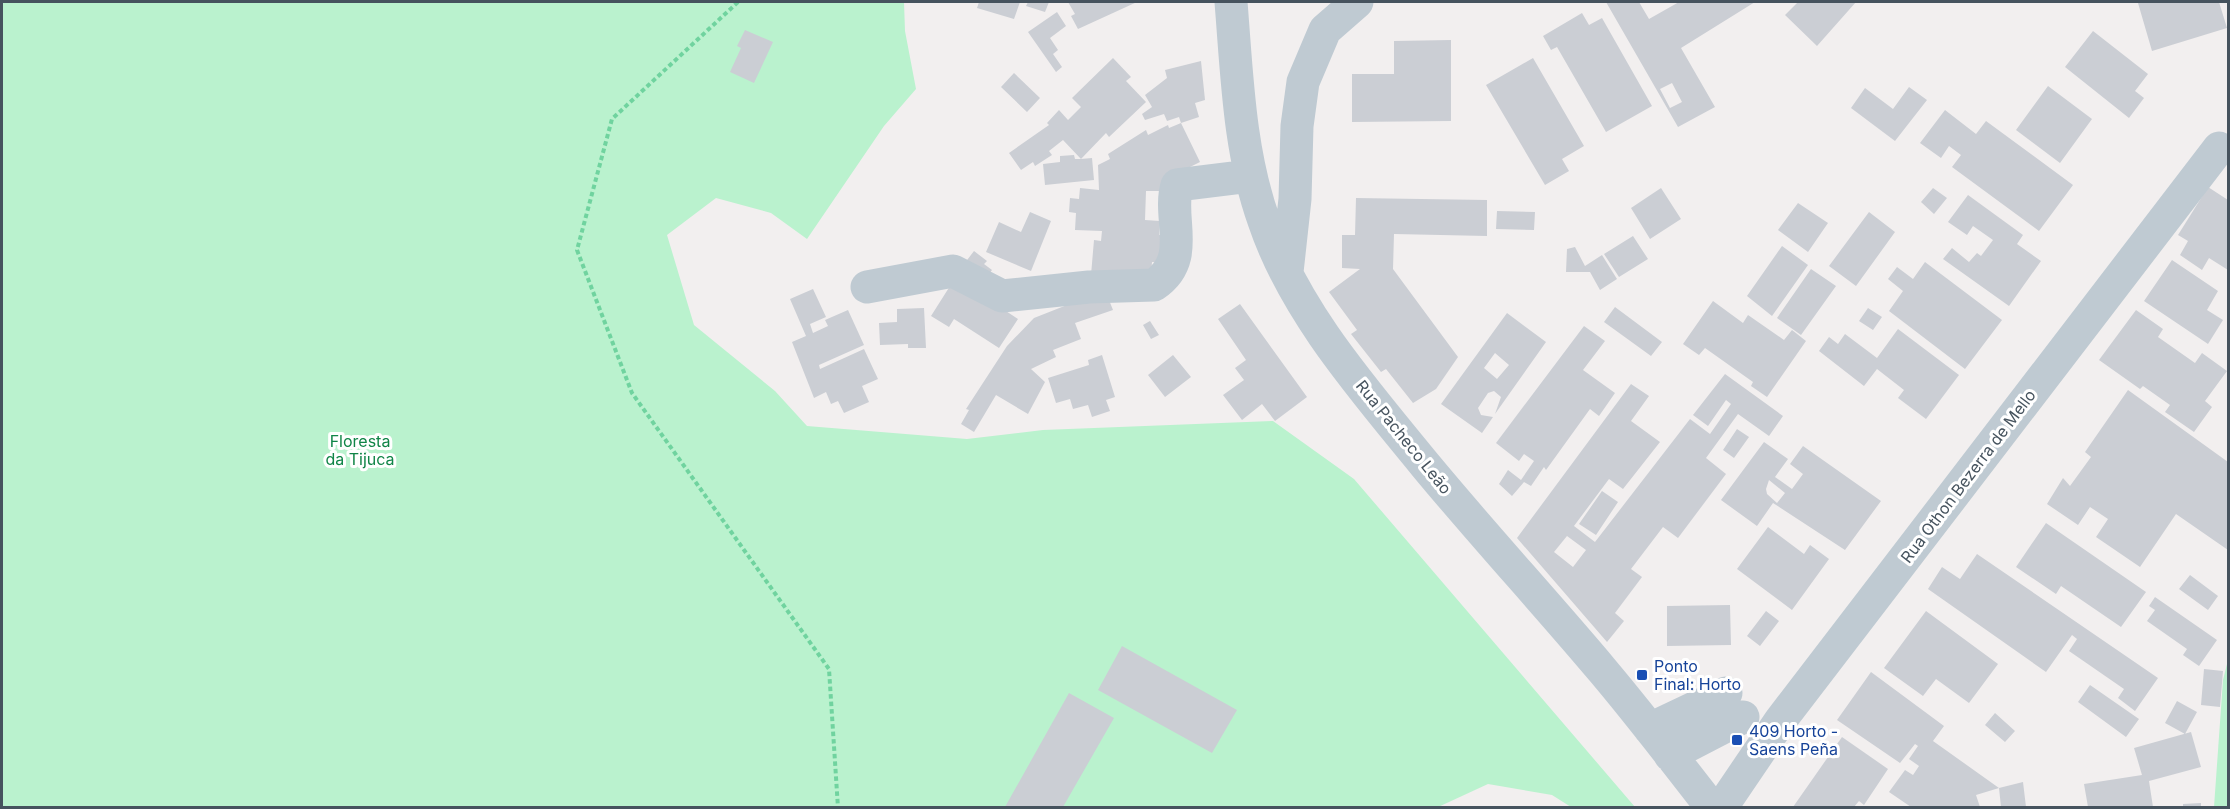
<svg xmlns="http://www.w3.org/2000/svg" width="2230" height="809" viewBox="0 0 2230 809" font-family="Inter,sans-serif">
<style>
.green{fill:#baf2ce}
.building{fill:#cbced4;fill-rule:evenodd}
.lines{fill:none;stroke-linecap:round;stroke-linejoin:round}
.path{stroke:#70d39f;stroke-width:4;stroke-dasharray:4.5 3;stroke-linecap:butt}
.minor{stroke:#bfcad2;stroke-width:33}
.transit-dot{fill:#1a4fb4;stroke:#fff;stroke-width:2}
.labels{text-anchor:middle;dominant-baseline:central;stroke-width:6;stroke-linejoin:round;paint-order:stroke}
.street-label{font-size:16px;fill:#46535e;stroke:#fff}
.park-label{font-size:16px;fill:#108547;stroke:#fff}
.transit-label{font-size:16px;fill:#164399;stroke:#fff;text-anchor:start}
</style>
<rect width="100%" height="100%" fill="#f2efef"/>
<path class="green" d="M2,2H904L905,31L916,89L884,126L807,239L771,213L716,198L667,235L694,325L775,391L807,426L967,439L1043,430L1273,421L1354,479L1635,807H1571L1552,795L1488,784L1436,808H2Z
M2228,660V807H2214L2223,680Z"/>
<path class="building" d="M979,2H1020L1014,19L977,8Z
M1028,2H1049L1045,12L1026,6Z
M1068,2H1137L1078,29L1071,16L1075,14Z
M1606,2H1639L1649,19L1679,2H1755L1681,48L1715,107L1678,127ZM1672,83L1682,102L1670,108L1660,89Z
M1798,2H1856L1817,46L1785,15Z
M2144,2H2219L2227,28L2152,51L2138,3Z
M1057,12L1066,26L1050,38L1058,50L1053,54L1062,67L1056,72L1028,32Z
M1582,13L1589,25L1602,18L1652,106L1606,132L1557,47L1551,50L1543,36Z
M745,30L773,42L754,83L730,72L741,48L737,46Z
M2093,31L2148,74L2135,91L2144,98L2129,118L2065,67Z
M1451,40V121L1352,122V74H1394V41Z
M1113,58L1131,77L1126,81L1146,102L1109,137L1106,133L1081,159L1092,158L1094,180L1045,185L1043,164L1060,162V156L1074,155L1075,159H1081L1063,140L1049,151L1052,155L1035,166L1033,162L1021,170L1009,153L1049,125L1047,123L1059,110L1068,120L1081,107L1072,98Z
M1533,58L1584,146L1562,159L1569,171L1545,185L1486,85Z
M1201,61L1205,100L1195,103L1199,117L1181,123L1179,117L1167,121L1164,114L1145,120L1142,114L1152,107L1145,95L1167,78L1165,70Z
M1014,73L1040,98L1027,112L1001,87Z
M2048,86L2092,119L2060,163L2016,130Z
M1909,87L1927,100L1895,141L1851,108L1865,88L1893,109Z
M1945,110L1976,134L1986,121L2073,185L2039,231L1952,167L1961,155L1949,146L1941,158L1920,143Z
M1181,123L1200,162L1170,177L1161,191H1146L1145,220L1160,221L1159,235H1165L1163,263L1152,262L1151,275H1091L1094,240L1101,241L1102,231L1075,230L1076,213L1069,212L1070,198L1079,199L1080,188L1099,190L1098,165L1110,159L1108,154L1146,130L1148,135L1168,125L1169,128Z
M2208,187L2228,200V270L2209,258L2202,270L2180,255L2188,241L2178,235Z
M1661,188L1681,219L1650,239L1631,208Z
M1933,188L1947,198L1934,214L1921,202Z
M1968,195L2023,235L2017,244L2041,261L2009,306L1943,259L1952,248L1969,262L1977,253L1981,256L1993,240L1973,226L1967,235L1948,222Z
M1356,198L1487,200V236L1394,234L1393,269L1458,357L1436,389L1413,403L1386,369L1381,372L1351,334L1357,330L1329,292L1360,269L1342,268V235H1355Z
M1798,203L1828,223L1808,252L1778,230Z
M1497,211L1535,212L1534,230L1496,229Z
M1030,212L1051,221L1031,271L986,252L999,222L1021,232Z
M1869,212L1895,232L1856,286L1829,266Z
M1633,236L1648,259L1619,277L1604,254Z
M1782,246L1808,265L1772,316L1747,296Z
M1575,247L1585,266L1602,255L1617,279L1600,290L1590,272H1566L1567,249Z
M974,251L987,261L984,264L992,270L982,283L961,268Z
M2172,260L2218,291L2207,310L2223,320L2208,344L2144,301Z
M1925,262L2002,320L1965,369L1889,311L1903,291L1888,279L1897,267L1913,279Z
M1811,269L1836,286L1801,335L1777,318Z
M957,275L971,288L1018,319L999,348L954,319L949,327L931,316Z
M813,289L826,317L810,324L813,333L828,326L825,320L848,310L864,345L819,365L820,369L864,349L878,379L862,386L869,402L844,413L838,401L831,404L826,392L814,398L792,342L806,336L790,299Z
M1105,290L1113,310L1075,323L1081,339L1053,350L1056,357L1031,369L1045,382L1028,414L996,395L974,432L961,424L969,410L966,409L1007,346L1034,318Z
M1713,301L1743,323L1748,315L1784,340L1792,330L1806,341L1767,397L1751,386L1753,382L1705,348L1699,355L1683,344Z
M1240,304L1307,397L1275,421L1262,404L1242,420L1223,395L1244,380L1235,368L1246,360L1218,319Z
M1615,307L1662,342L1651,356L1604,322Z
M924,308L926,348H908V344L880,345L879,323L897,322V309Z
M1868,308L1882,317L1873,330L1859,321Z
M2136,310L2163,329L2158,337L2195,363L2202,353L2227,371L2205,401L2212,407L2194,432L2165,412L2170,405L2143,386L2140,389L2099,360Z
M1507,313L1546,342L1495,414L1501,397L1494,391L1488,393L1478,408L1481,415L1493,417L1482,433L1441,404ZM1495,353L1509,365L1497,379L1484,368Z
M1150,321L1159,335L1151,339L1143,325Z
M1584,326L1605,341L1583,370L1615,393L1599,416L1590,409L1546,470L1544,467L1531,486L1524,482L1512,496L1499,484L1508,470L1521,480L1534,461L1524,454L1519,461L1496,443Z
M1898,329L1959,375L1926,419L1898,398L1904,390L1877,369L1864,386L1819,351L1829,337L1838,344L1845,334L1877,358Z
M1102,355L1115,397L1106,400L1110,411L1092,417L1088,405L1073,409L1070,399L1056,403L1048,378L1089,365L1088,360Z
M1173,355L1191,377L1165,397L1148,375Z
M1725,374L1783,416L1769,436L1738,414L1706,458L1726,474L1678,538L1663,527L1631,569L1642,577L1615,613L1624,621L1607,642L1517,538L1631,384L1649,396L1631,421L1660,442L1623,489L1609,479L1574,526L1595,542L1690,419L1710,434L1731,404L1726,400L1708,426L1693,415ZM1567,536L1586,550L1573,567L1554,552Z
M2128,390L2228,462V550L2176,514L2140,567L2096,537L2108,519L2090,507L2078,525L2047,504L2063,478L2070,486L2091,457L2085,452Z
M1737,429L1749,437L1734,458L1723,450Z
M1764,442L1788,459L1775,477L1792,489L1803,474L1790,464L1803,446L1881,501L1845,550L1773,503L1757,526L1721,500ZM1769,480L1785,493L1777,503L1767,494L1766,489Z
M1602,491L1618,502L1596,535L1579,524Z
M2046,523L2146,592L2121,627L2061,586L2056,594L2016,567Z
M1768,527L1804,554L1810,545L1829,559L1792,610L1737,569Z
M1977,554L2158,678L2135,711L2118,698L2124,689L2069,651L2077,639L2072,635L2046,672L1928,589L1942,567L1960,579Z
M2190,575L2218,596L2208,610L2179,589Z
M2155,597L2217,640L2199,666L2183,655L2187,649L2147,621L2155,610L2149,606Z
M1730,605L1731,645L1667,646V606Z
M1766,611L1779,621L1760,646L1747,636Z
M1926,611L1998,664L1969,703L1936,679L1923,696L1884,668Z
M1122,646L1237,710L1212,753L1098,690Z
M2204,669L2223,671L2220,707L2201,705Z
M1871,672L1944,726L1933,741L1999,788L1976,795L1980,807H1911L1889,792L1905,770L1913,775L1919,766L1909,759L1918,746L1915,744L1900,763L1837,720Z
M2090,685L2139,719L2126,737L2078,702Z
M1069,693L1114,718L1063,807H1005Z
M2177,701L2197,712L2185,734L2165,723Z
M1995,713L2015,731L2005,742L1985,725Z
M2191,732L2201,767L2149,781L2153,807H2088L2084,784L2142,775L2134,748Z
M1842,737L1888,769L1864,805L1859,801L1854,807H1793Z
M2023,782L2026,807H2001L1999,788Z
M2201,803V807H2183V804Z"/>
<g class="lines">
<path class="path" d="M738,2L612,119L577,250L632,393L829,669L838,808"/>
<path class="minor" d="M1231,2C1237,75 1239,151 1264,221C1295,313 1366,392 1426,466C1484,536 1545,602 1603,671C1641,716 1676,762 1712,808
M1287,272L1295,199L1297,126L1303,82L1325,30L1357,2
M867,287L953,271L1002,296L1089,287L1154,285C1193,259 1167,218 1177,185L1250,176
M1650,729L1726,693
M1670,755L1743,717
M1721,808L1780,721L2219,148"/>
</g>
<g class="transit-dot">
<rect x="1636" y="669" width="12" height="12" rx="3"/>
<rect x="1731" y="734" width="12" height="12" rx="3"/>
</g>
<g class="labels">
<g class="street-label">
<text transform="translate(1404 437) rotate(51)">Rua Pacheco Leão</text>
<text transform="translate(1968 476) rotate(-53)">Rua Othon Bezerra de Mello</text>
</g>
<g class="park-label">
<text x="360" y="441">Floresta<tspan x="360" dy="18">da Tijuca</tspan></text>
</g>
<g class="transit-label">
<text x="1654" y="666">Ponto<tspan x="1654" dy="18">Final: Horto</tspan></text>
<text x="1749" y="731">409 Horto -<tspan x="1749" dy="18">Saens Peña</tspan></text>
</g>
</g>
<rect width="2230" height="809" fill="none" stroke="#46535e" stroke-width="6"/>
</svg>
